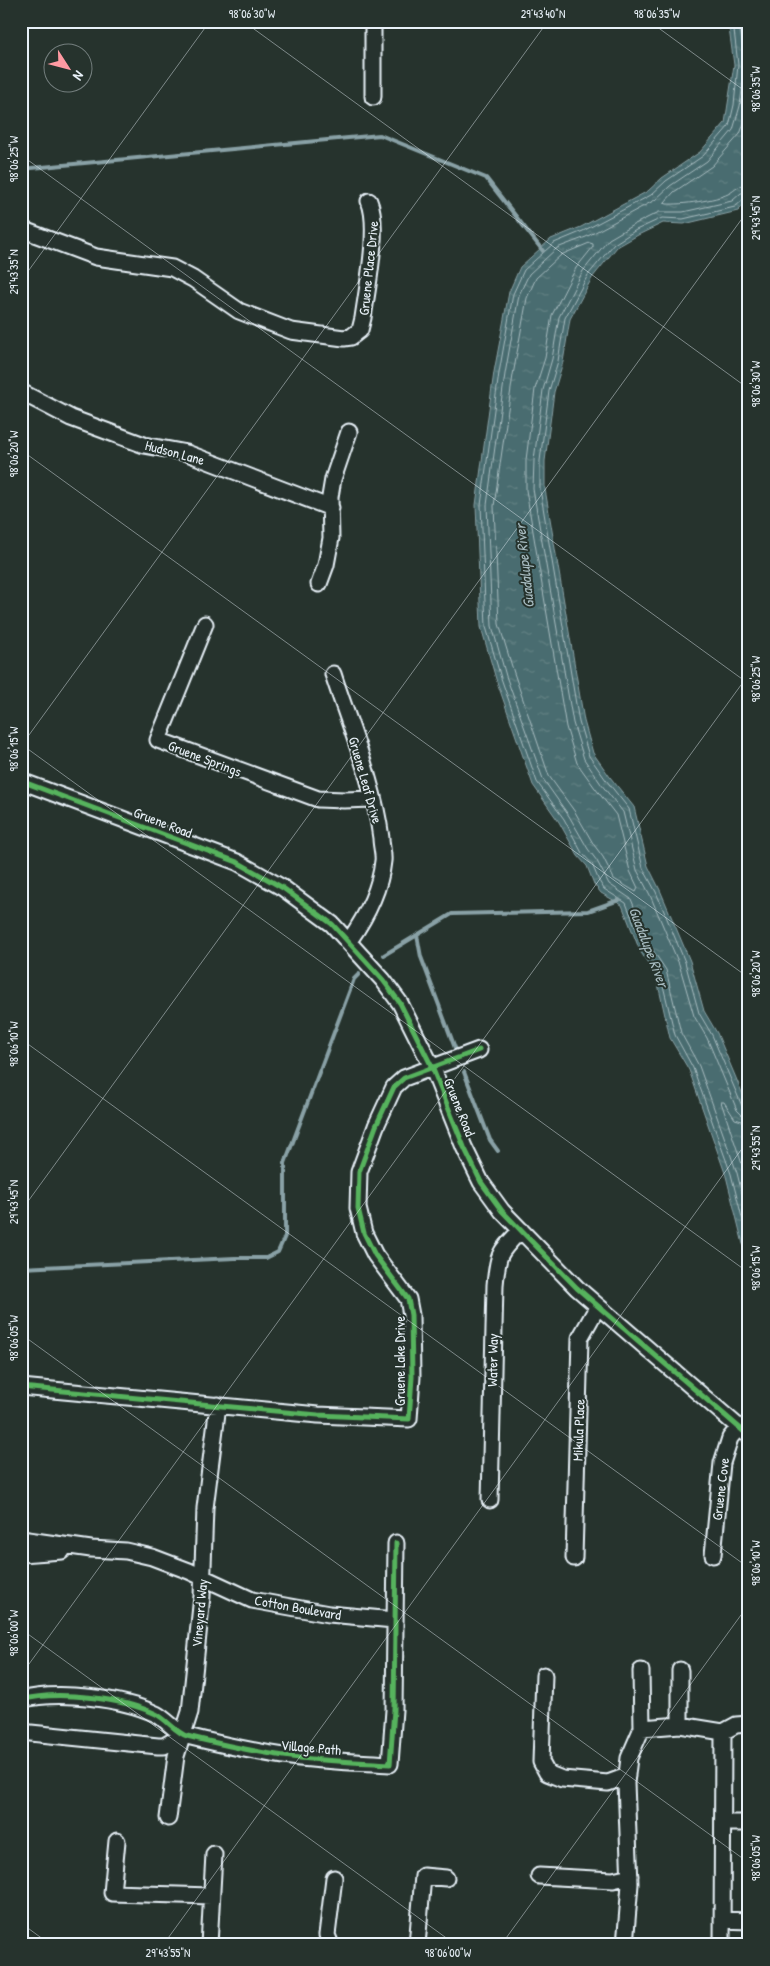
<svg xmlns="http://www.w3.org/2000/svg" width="770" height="1966" viewBox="0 0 770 1966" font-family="'Patrick Hand',sans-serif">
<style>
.water{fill:url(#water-ripples);stroke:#89a1a6}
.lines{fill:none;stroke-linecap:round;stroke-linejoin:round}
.shore{stroke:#a8bcc1;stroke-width:1}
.stream{stroke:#89a1a6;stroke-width:4}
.minor-casing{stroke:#e8f1f8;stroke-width:19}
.minor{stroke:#26332d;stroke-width:15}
.cycleway-casing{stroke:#26332d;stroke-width:8}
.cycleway{stroke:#56b35d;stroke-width:5}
.ticks{fill:none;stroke:#e8f1f8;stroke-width:1;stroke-opacity:0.45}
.labels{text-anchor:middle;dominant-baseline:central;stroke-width:4;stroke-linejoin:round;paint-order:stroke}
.street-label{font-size:14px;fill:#e8f1f8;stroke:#26332d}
.water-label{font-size:15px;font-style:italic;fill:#a8bcc1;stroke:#26332d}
.neatline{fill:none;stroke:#e8f1f8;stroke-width:2}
.ticks-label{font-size:12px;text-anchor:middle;fill:#e8f1f8}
</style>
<defs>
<pattern id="water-ripples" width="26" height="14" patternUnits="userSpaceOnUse" patternTransform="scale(1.25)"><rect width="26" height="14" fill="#496c6f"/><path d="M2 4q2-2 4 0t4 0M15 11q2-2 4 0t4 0" fill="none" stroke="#638184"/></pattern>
</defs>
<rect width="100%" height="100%" fill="#26332d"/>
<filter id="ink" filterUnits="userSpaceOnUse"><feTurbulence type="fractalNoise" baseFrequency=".02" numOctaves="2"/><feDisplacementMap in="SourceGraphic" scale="10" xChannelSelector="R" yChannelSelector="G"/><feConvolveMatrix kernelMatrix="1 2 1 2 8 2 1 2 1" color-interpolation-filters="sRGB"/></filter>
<g filter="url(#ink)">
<path class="water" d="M728,21H749V200L738,211L684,224L663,223L638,235L617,247L592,278L570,319L563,362L554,392L545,461V489L584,721L593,753L610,777L634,807L648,866L660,890L690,961L704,1011L717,1033L749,1109V1255L743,1244L726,1176L689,1070L670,1038L656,975L640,951L622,905L601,893L594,884L587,866L578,856L559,822L533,785L496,679L481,627L476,505L494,372L509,292L520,267L551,239L581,227L648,191L662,178L700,152L725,123L734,65Z"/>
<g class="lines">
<path class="shore" d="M733,21L738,65L734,105L729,126L703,156L666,181L651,195L583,231L554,243L524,270L513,294L499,373L481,505L486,627L501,678L537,782L564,819L582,853L592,864L599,881L604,889L626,903L644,949L660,973L675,1035L693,1068L731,1174L749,1245
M739,21L745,66L740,106L733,130L707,161L670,186L655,200L586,237L557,248L529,274L519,295L505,374L487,505L492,626L506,676L543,779L569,816L588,849L597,861L609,884L631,899L650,946L666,970L681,1033L699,1066L737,1173L749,1221
M749,96L743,126L740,134L712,166L674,192L664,203L667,204C681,205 716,200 728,194C736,190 739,184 749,184
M749,192L741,193L732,201L683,212H659L633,225L609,239L583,271L559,317L552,359L543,390L534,460L533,489L573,723L584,759L601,784L623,812L637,870L650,895L679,964L694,1016L707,1038L737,1110L742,1115L749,1116
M749,198L744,199L735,207L683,219L662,218L636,230L614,244L588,275L565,318L558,361L549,391L540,461V489L579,722L589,756L606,780L629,809L643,868L656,892L685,962L699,1013L712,1035L742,1106L749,1110
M590,243L593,244V247L576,268L552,315L545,358L535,389L526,460V490L566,727L577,763L595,788L616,815L630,871L638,888L636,892L614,879L603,857L594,845L575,812L549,776L514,673L499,624L494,506L513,375L527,298L536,278L561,255Z
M749,1123L735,1119L724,1102H721L744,1170L749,1189"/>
<path class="stream" d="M21,169L380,135L486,178L543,251
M417,935L421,957L455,1048
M384,955L452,914L588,911L619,900
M464,1072L490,1140L498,1151
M21,1268L235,1258H266L278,1252L285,1236V1163L354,979L359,974"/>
<g class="minor-casing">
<path id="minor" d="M373,21V97
M21,229L96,257L172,268L193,279L239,311L291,331L344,338L351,337L360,330L363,318C367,289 380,226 369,201
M21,392L71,418L144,445L187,453L331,508
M319,584L326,565L331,538L330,497L333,479L349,432
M205,624L158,740L318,799L344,800L373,799
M333,674C350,727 374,782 381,838C381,846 384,854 383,861C380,891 366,917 349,941
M21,781L237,862L283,888L332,924L383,980L400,1003L432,1067L464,1147L481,1182L502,1211L577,1288L749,1436
M21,1387L318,1415L409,1419L412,1377L411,1315L408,1299L375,1255L364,1233L358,1208L359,1172L376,1126L394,1087L404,1078L479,1050
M490,1500L495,1285C498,1252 499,1253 521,1230
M21,1539L91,1549L126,1551L152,1557L189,1571L252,1600L329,1614L394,1620
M21,1554L62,1551
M713,1555L722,1463L730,1438L739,1427
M574,1558L580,1338L598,1306
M641,1671L642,1728
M544,1675L541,1762L547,1773L562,1779L608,1783L627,1776
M21,1700C57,1690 122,1698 156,1714C166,1719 178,1734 187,1736C219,1744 251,1751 284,1756C319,1761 355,1762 390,1764L394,1710L396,1543
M680,1725V1670
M21,1732L158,1746H164L183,1735
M168,1818L176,1756L190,1712L202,1596L205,1508L218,1405
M723,1823H749
M117,1841L112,1893L211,1896
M539,1876L613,1880L630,1876
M722,1920L749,1921
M209,1945L214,1854
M331,1945L327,1935L334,1878
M417,1945L423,1876L446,1878
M625,1945L630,1884L626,1783L629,1758L642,1728L680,1725L723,1732
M722,1945L723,1732L736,1725L749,1724"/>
</g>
<use href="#minor" class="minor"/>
<g class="cycleway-casing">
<path id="cycleway" d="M21,781L237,862L283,888L332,924L383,980L400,1003L432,1067L464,1147L481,1182L502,1211L577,1288L749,1436
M21,1387L318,1415L409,1419L412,1377L411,1315L408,1299L375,1255L364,1233L358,1208L359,1172L376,1126L394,1087L404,1078L479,1050
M21,1700C57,1690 122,1698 156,1714C166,1719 178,1734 187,1736C219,1744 251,1751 284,1756C319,1761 355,1762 390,1764L394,1710L396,1543"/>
</g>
<use href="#cycleway" class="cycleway"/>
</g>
</g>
<path class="ticks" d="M243,21L749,389M649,21L749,94M21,155L749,684M21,281L210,21M21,450L749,978M21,744L749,1273M21,746L548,21M21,1039L749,1568M21,1211L749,209M21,1334L749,1863M21,1629L456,1945M21,1675L749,674M21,1923L51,1945M163,1945L749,1139M501,1945L749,1604"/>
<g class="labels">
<g class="street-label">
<text transform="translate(368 268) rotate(-84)">Gruene Place Drive</text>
<text transform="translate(175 452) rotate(15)">Hudson Lane</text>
<text transform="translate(205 758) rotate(21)">Gruene Springs</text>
<text transform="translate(366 780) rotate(74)">Gruene Leaf Drive</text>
<text transform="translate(163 822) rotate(21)">Gruene Road</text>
<text transform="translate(460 1107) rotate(68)">Gruene Road</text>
<text transform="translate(492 1360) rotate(-89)">Water Way</text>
<text transform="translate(399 1361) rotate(-90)">Gruene Lake Drive</text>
<text transform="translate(578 1430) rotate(-88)">Mikula Place</text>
<text transform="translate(720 1489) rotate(-83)">Gruene Cove</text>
<text transform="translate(298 1607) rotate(10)">Cotton Boulevard</text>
<text transform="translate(199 1613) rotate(-85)">Vineyard Way</text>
<text transform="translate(311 1747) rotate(5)">Village Path</text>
</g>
<g class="water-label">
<text transform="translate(524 566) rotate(-96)">Guadalupe River</text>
<text transform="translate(649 947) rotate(69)">Guadalupe River</text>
</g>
</g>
<rect width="770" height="1966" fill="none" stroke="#26332d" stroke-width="55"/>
<g transform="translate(68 68) rotate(126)"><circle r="24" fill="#26332d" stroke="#747f7e"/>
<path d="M0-4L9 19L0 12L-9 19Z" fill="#ff9aa2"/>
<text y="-8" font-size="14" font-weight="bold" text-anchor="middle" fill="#e8f1f8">N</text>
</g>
<rect x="28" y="28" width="714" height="1910" class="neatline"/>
<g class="ticks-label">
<text x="252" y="18">98°06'30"W</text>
<text x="543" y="18">29°43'40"N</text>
<text x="657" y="18">98°06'35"W</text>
<text transform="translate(756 89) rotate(-90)" y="4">98°06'35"W</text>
<text transform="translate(14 159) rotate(-90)" y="4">98°06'25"W</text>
<text transform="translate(756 218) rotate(-90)" y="4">29°43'45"N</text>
<text transform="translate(14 272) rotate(-90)" y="4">29°43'35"N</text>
<text transform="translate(756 384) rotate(-90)" y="4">98°06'30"W</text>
<text transform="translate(14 454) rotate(-90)" y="4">98°06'20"W</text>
<text transform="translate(756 679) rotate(-90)" y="4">98°06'25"W</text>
<text transform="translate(14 749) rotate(-90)" y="4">98°06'15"W</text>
<text transform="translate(756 974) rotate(-90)" y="4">98°06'20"W</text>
<text transform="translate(14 1044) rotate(-90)" y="4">98°06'10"W</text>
<text transform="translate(756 1148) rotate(-90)" y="4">29°43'55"N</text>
<text transform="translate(14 1202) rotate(-90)" y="4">29°43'45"N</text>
<text transform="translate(756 1268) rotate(-90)" y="4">98°06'15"W</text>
<text transform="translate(14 1338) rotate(-90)" y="4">98°06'05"W</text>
<text transform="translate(756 1563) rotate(-90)" y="4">98°06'10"W</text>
<text transform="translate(14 1633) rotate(-90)" y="4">98°06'00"W</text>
<text transform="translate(756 1858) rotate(-90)" y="4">98°06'05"W</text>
<text x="168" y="1957">29°43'55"N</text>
<text x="448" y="1957">98°06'00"W</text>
</g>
</svg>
